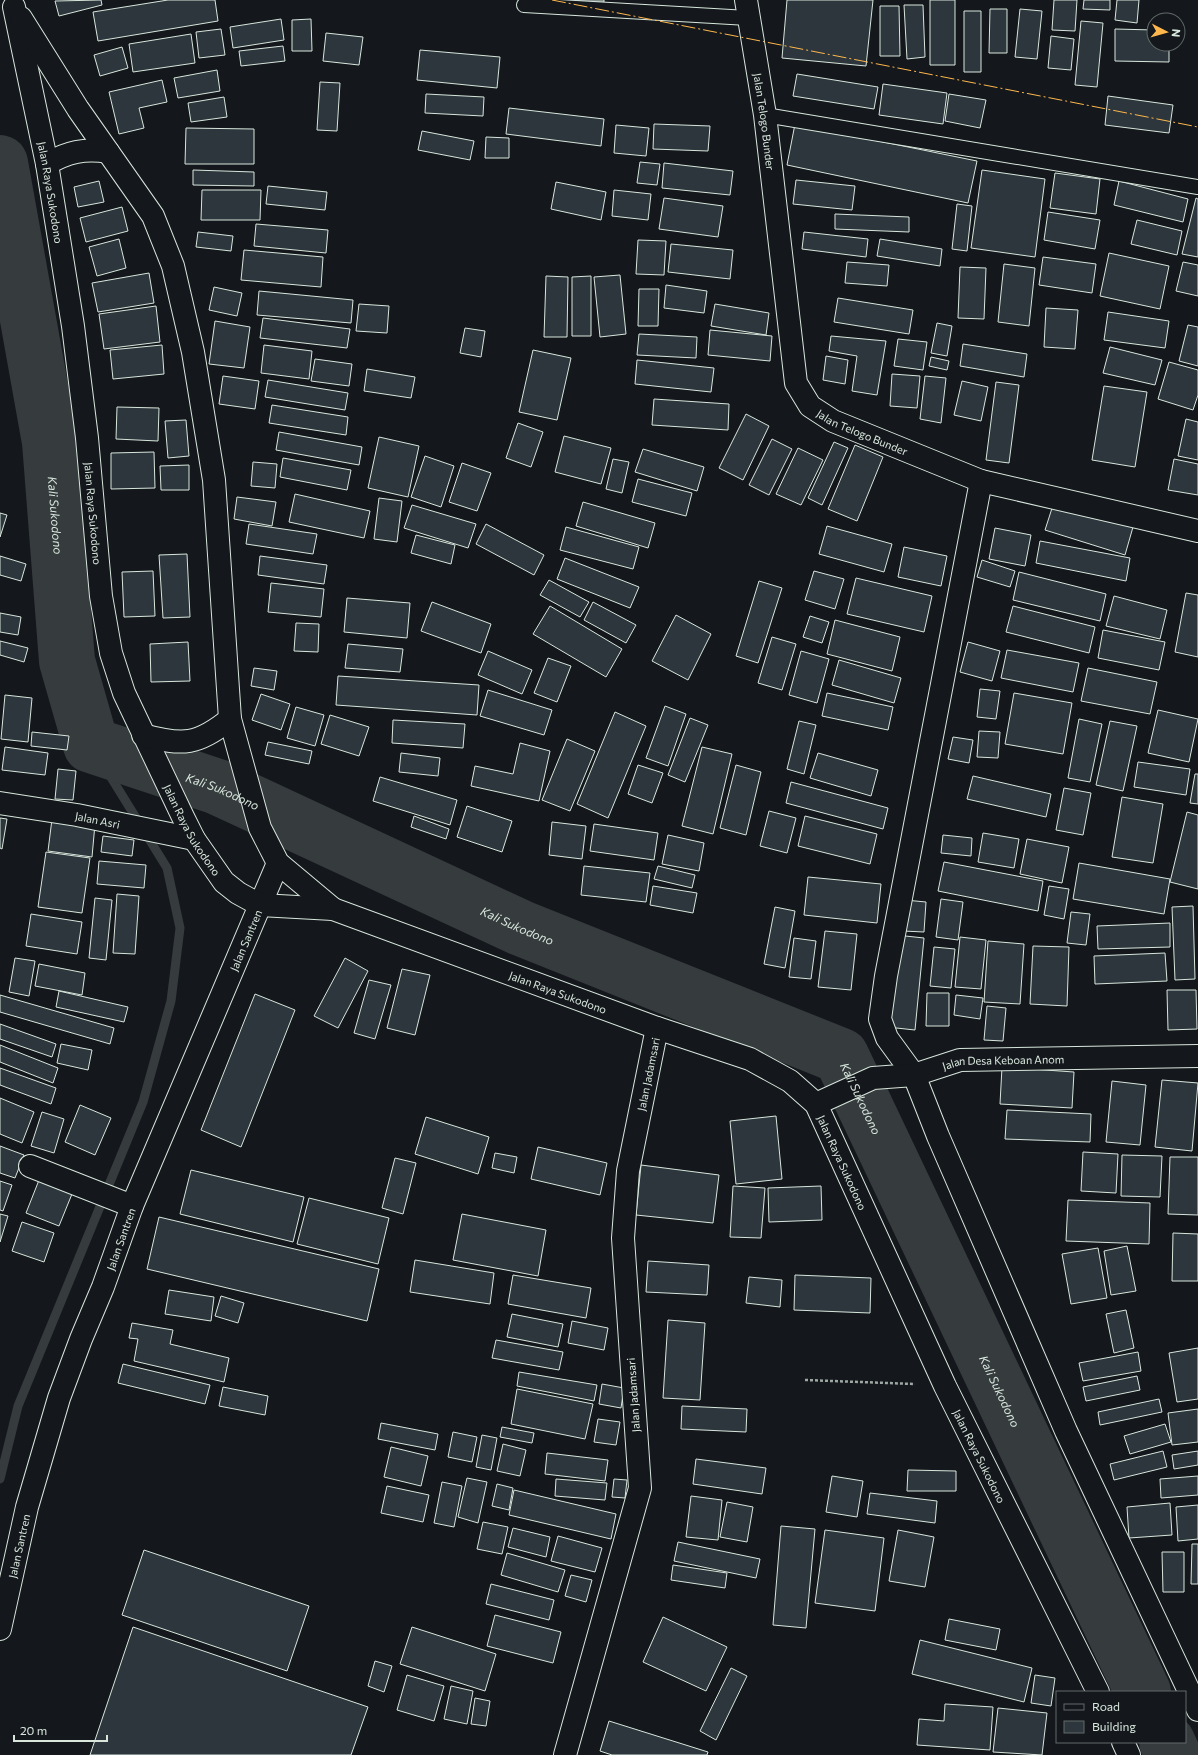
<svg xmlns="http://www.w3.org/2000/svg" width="1198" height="1755" viewBox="0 0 1198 1755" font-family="Commissioner,sans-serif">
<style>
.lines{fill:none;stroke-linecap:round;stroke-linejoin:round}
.stream{stroke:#363b3e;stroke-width:9}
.river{stroke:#363b3e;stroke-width:56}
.building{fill:#2c363c;stroke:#d8e6dc}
.service-casing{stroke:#d8e6dc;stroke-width:16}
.minor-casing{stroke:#d8e6dc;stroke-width:24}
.tertiary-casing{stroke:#d8e6dc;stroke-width:24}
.secondary-casing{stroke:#d8e6dc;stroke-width:24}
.path{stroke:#9da8a2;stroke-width:2.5;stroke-dasharray:3 2;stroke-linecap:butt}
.service{stroke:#14181c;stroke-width:14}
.minor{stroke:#14181c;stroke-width:22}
.tertiary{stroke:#14181c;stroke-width:22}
.secondary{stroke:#14181c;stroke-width:22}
.power{stroke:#ffb74d;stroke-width:1;stroke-dasharray:14 3 2 3;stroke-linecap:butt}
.labels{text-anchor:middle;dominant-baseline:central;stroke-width:3;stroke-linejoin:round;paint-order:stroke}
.street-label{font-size:11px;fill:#d8e6dc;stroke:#14181c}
.water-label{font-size:12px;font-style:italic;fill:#d8e6dc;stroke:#14181c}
</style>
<rect width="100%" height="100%" fill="#14181c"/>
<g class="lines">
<path class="stream" d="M0,1479L18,1406L143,1102L171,1001L180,928L167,868L91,745"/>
<g class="river">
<path id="s1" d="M0,163L50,442L67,661L91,745L218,787L521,928L841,1056L1143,1692"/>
<path d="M1167,1742L1173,1755"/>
</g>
</g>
<path class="building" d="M101,0L102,5L59,16L55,1Z
M168,0H215L218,21L98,41L93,12Z
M578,0H604V2H578Z
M787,0H873L866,66L782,58Z
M930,0H955V65H930Z
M1054,0H1077L1075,31L1052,30Z
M1084,0H1110V10L1083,9Z
M1117,0H1139L1137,23L1115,20Z
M904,5H923L925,57L907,59Z
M880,6H899L900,56H880Z
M990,9H1007V53H989Z
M1020,9L1042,11L1037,59L1015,57Z
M964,11H981V72H964Z
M281,19L284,40L233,48L230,27Z
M311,19L312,51H292V20Z
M1081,21L1103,23L1097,87L1075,85Z
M221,29L225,55L199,58L196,32Z
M1115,29L1154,30V44H1169V62L1115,61Z
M326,33L363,37L359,65L323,61Z
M191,34L195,63L133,72L129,44Z
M1051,36L1074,39L1071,70L1048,68Z
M283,46L285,61L241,66L239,51Z
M122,47L128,68L100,76L94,55Z
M420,50L500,57L497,88L417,80Z
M217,70L220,91L178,98L174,78Z
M797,74L878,87L874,109L793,96Z
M162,80L167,102L139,108L144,128L119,134L109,92Z
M320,82L340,83L337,131L317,130Z
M883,84L947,93L943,124L879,115Z
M426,94L484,97L483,116L425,113Z
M949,94L986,100L980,128L945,121Z
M1108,96L1173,105L1169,133L1105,125Z
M224,97L227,117L191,122L188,103Z
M509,108L604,119L601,146L506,134Z
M654,124L710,126L708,151L653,149Z
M795,124L977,161L968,203L787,165Z
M616,125L649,128L646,156L614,153Z
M186,128L254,129V164H185Z
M422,131L474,141L470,160L418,150Z
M486,137L509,138V158H485Z
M640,162L660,164L657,185L637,183Z
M664,163L733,171L730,195L662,188Z
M193,170L254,172V186L193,185Z
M982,170L1045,179L1035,257L971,248Z
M1055,173L1100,179L1096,214L1050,208Z
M796,180L855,186L852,210L793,204Z
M99,181L104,202L78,207L74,187Z
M1119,181L1188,199L1183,222L1114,205Z
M556,182L606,192L601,220L551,209Z
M268,186L327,192L325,210L266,204Z
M202,190H261L260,220H201Z
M614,190L651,194L648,220L612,216Z
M664,198L723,206L718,237L659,229Z
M1196,198L1198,199V257L1182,254Z
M957,204L972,206L967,251L952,249Z
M122,207L128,231L86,242L80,218Z
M1048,212L1100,220L1095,249L1044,240Z
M835,214L909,217V232L835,229Z
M1137,220L1182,231L1177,255L1131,244Z
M256,224L328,230L326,253L254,246Z
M198,232L233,236L231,251L196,247Z
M804,232L868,239L866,257L802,249Z
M119,239L126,268L97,276L89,247Z
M880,239L942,249L940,266L877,256Z
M638,240L666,241L664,275L636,274Z
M671,244L733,250L730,279L668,272Z
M244,250L323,257L321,287L241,280Z
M1109,253L1169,266L1160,309L1100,296Z
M1043,257L1096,264L1092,293L1039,285Z
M847,262L889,265L887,286L845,283Z
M1183,262L1198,265V296L1176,291Z
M1004,264L1035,268L1029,326L998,322Z
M960,267L986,268L984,319L958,318Z
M149,273L154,303L98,312L92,283Z
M620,275L626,334L600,337L594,277Z
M546,276L568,277L567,337H544Z
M591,276V336H572V277Z
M666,285L707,291L704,313L664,308Z
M214,287L242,293L237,316L209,310Z
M639,289H659L658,326H638Z
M259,291L353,300L351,323L257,315Z
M838,298L913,310L909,334L834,322Z
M359,304L389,306L387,333L356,331Z
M715,304L769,313L766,335L711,326Z
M156,306L160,342L104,349L99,314Z
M1046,308L1078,310L1075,349L1044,347Z
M1108,312L1169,321L1165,348L1104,340Z
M263,318L350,329L347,348L260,338Z
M215,321L250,327L244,368L209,364Z
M937,323L952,326L947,356L931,353Z
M1188,325L1198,327V366L1179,361Z
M465,328L485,331L481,357L460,353Z
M710,330L772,336L770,361L708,355Z
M639,334L697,337L696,358L637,355Z
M831,336L886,341L877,395L852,391L857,356L829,351Z
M898,339L927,342L923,370L894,366Z
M963,344L1027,354L1024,377L960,366Z
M162,345L164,374L113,379L110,350Z
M264,345L312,351L309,379L261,373Z
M1110,347L1162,360L1155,385L1103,373Z
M533,350L571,358L557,420L519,412Z
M826,356L848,360L845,384L823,380Z
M931,357L949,361L947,370L929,366Z
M315,359L352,364L349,386L311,381Z
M637,360L714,368L711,392L635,384Z
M1169,362L1198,370V395L1193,410L1158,399Z
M367,369L415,377L411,398L364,391Z
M892,374L920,376L917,408L890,406Z
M223,376L259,381L255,409L219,404Z
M925,376L946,378L941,423L920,419Z
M268,380L348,393L345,410L265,397Z
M962,381L988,387L981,421L954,415Z
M996,382L1019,385L1009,463L986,460Z
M1104,386L1147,392L1135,467L1092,460Z
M654,399L729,404L728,430L652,425Z
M272,405L348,417L346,435L269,423Z
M117,407L159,408L158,441L116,439Z
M746,414L769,426L743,480L719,468Z
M1186,419L1198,422V460L1178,456Z
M186,420L189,456L168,458L165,421Z
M518,423L543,432L531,467L506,458Z
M279,432L362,447L359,465L276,450Z
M564,436L611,448L601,484L555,472Z
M379,437L419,446L408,497L368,488Z
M772,439L792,449L769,495L749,485Z
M834,442L848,448L822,505L808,498Z
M855,445L883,457L857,521L828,509Z
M798,448L823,460L801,505L776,494Z
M643,449L704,467L697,491L635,472Z
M154,452L155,488L111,489V453Z
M425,456L454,466L441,507L411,497Z
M283,458L351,470L347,490L280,477Z
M613,459L629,462L622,493L606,489Z
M1174,459L1198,464V495L1168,490Z
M253,462L277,464L275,488L251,486Z
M462,463L491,473L477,511L449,502Z
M189,465V490H161L160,466Z
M638,479L692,493L686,516L632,502Z
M295,494L370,511L364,538L289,522Z
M237,497L276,502L272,526L234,519Z
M379,498L402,501L397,542L374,539Z
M583,502L655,523L648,548L576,526Z
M1054,502L1133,527L1125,555L1045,530Z
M412,505L476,524L468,548L404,528Z
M0,513L7,515L0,537Z
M249,524L317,534L313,554L246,544Z
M486,524L544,555L534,575L476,544Z
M827,526L892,544L884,572L819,554Z
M566,527L639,547L633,569L560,550Z
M995,528L1031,535L1025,566L989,559Z
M416,535L455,545L451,564L411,553Z
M1040,541L1130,558L1126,581L1036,563Z
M904,547L947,556L941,586L898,577Z
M187,554L190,617L163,618L159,555Z
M0,556L26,564L21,581L0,575Z
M260,556L327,565L324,584L258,575Z
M565,558L639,587L630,608L557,579Z
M982,560L1015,571L1010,587L977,577Z
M153,571L155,616L124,617L122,572Z
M814,571L844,579L835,609L805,600Z
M1019,572L1106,594L1100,621L1013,600Z
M856,578L932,596L924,632L847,614Z
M549,580L589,602L580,617L540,595Z
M759,581L782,588L758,663L736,656Z
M271,583L324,589L321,617L268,612Z
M1186,593L1198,595V657L1175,652Z
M1114,596L1167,610L1160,639L1106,626Z
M347,598L410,603L407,638L344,632Z
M432,602L491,624L481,653L421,631Z
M593,602L636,625L626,643L584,620Z
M550,606L622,649L606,677L533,634Z
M1013,606L1095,627L1089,653L1006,632Z
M0,613L21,617L18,635L0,632Z
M676,615L711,634L688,680L652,661Z
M810,616L829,622L822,643L803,637Z
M835,620L900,637L892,671L827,654Z
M296,623L319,624L318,652L294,651Z
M1103,630L1165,642L1159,670L1098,658Z
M772,637L796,644L782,690L758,683Z
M0,641L28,648L24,662L0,655Z
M188,642L190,681L151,682L150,644Z
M968,642L1000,651L992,681L960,672Z
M348,644L403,649L400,672L345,668Z
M1007,650L1079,663L1073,692L1001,678Z
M488,651L532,670L522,694L478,675Z
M801,651L829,659L817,703L789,695Z
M548,658L571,666L557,702L534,693Z
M839,660L901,678L894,703L832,685Z
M254,668L277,671L274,690L251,686Z
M1088,668L1157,682L1150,714L1081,701Z
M338,676L479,685L477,715L336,705Z
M980,689L1000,691L996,719L977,717Z
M488,690L552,710L544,735L480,716Z
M827,693L893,707L888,730L822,716Z
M1014,693L1072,703L1063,754L1005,744Z
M261,694L290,704L281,730L252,720Z
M5,695L32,698L28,742L1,739Z
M665,706L686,714L668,766L646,758Z
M296,707L324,715L315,746L287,738Z
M1158,710L1198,719L1189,762L1148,753Z
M615,712L646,726L608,818L577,804Z
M330,715L369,727L359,756L321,744Z
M690,718L708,725L685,782L668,775Z
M1079,719L1102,724L1090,782L1068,778Z
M393,720L465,724L463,748L392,743Z
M799,721L816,725L804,774L787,769Z
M1110,721L1137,726L1123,791L1096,785Z
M979,731L1000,732L998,758L977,757Z
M32,732L69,736L67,750L31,746Z
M953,737L973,740L969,763L948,759Z
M567,739L595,751L570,811L542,800Z
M268,742L312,751L309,764L265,755Z
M520,743L550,751L539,801L471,786L475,766L513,774Z
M5,747L48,753L45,775L2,770Z
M702,747L732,754L713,834L682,826Z
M401,753L440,758L438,776L399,772Z
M818,753L878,770L871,796L810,778Z
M1138,762L1190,769L1186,795L1134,787Z
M638,765L663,773L652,803L628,794Z
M736,765L761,772L746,835L720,828Z
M58,769L76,771L73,800L55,799Z
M1195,774H1198V804L1190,803Z
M973,776L1051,794L1046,817L967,799Z
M380,777L457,800L450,825L373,801Z
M791,782L888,808L883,829L786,803Z
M1064,788L1091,793L1083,835L1056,830Z
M1122,797L1163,804L1153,863L1112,857Z
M467,806L512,821L502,852L457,837Z
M769,811L796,818L787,853L760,846Z
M1187,812L1198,815V889L1170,882Z
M414,816L449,829L446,839L411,827Z
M805,816L877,834L870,864L798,846Z
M0,818L7,819L2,849L0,848Z
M52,819L95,824L92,857L48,851Z
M552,822L586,826L582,859L549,855Z
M594,824L658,833L654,860L590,851Z
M983,833L1019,839L1014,868L978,862Z
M668,835L704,843L699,871L662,864Z
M943,835L972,838L971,856L941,853Z
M103,836L134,840L132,856L101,852Z
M1027,839L1069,847L1062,883L1020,874Z
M46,852L90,858L82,913L38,907Z
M99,861L146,865L144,888L97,884Z
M944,862L1043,881L1038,911L938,891Z
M1079,863L1170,879L1164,914L1073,899Z
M584,866L650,873L646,902L581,895Z
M658,866L695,875L692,888L654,879Z
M808,877L881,884L877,923L804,915Z
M653,886L697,893L693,913L650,905Z
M1049,886L1069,889L1064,919L1044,915Z
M117,894L139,896L135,954L113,953Z
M95,898L112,900L106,960L89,958Z
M941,899L963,902L958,940L936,937Z
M905,900L926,902L924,932L903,931Z
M1193,906L1195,979L1175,980L1172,907Z
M775,907L795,911L785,968L764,964Z
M1071,912L1090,914L1086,945L1067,943Z
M31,914L82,922L77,954L26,946Z
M1170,923V947L1098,949L1097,926Z
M825,931L857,934L851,990L818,987Z
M896,935L924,938L915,1030L887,1027Z
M960,937L986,940L981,989L955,987Z
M794,938L816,941L811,979L789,977Z
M988,941L1024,944L1020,1004L984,1002Z
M1033,946L1069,947L1067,1006L1030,1004Z
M934,947L955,949L951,988L930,986Z
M1165,953L1167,981L1095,984L1094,956Z
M15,958L35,961L29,996L9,992Z
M345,958L368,971L338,1028L314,1016Z
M39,964L85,973L82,995L35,986Z
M402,969L430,975L415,1035L387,1028Z
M369,980L391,985L375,1039L354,1033Z
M1167,990H1196L1197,1029L1168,1030Z
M59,991L128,1007L124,1022L56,1007Z
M927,993H949V1026H926Z
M255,994L295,1010L241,1147L201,1130Z
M0,995L114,1028L110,1044L0,1012Z
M956,995L983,998L980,1019L954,1015Z
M987,1006L1006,1008L1003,1041L984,1040Z
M0,1024L56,1044L52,1057L0,1039Z
M61,1044L92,1050L88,1070L57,1063Z
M0,1045L58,1068L53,1083L0,1062Z
M1002,1067L1074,1072L1072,1108L1000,1104Z
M0,1068L56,1088L51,1104L0,1085Z
M1162,1080L1198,1083L1192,1151L1155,1147Z
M1112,1081L1146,1085L1140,1145L1106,1142Z
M0,1098L34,1112L22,1143L0,1134Z
M80,1105L111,1118L95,1155L65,1142Z
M1007,1110L1091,1114L1090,1142L1005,1139Z
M42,1112L64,1119L54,1153L31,1146Z
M776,1116L782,1179L736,1184L730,1121Z
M426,1117L489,1137L478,1174L415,1154Z
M0,1146L24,1155L15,1178L0,1173Z
M538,1147L607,1163L600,1195L531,1179Z
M1083,1152L1118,1154L1116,1193L1081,1191Z
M495,1153L517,1157L514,1173L492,1168Z
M1122,1155L1162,1156L1160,1197L1121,1196Z
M1170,1157H1198V1215L1168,1214Z
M395,1158L416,1163L403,1214L382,1208Z
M641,1165L719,1175L713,1223L636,1215Z
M191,1170L304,1197L293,1242L180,1214Z
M41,1175L74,1189L59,1226L26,1213Z
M0,1181L12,1185L3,1211L0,1210Z
M733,1186L765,1188L761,1238L730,1237Z
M821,1186L822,1220L769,1222L768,1188Z
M309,1198L389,1218L378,1264L297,1244Z
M1068,1200L1150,1203L1149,1244L1066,1241Z
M0,1214L8,1216L0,1242Z
M462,1214L546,1230L538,1276L453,1260Z
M159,1217L379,1269L367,1321L147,1269Z
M22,1222L54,1233L44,1262L12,1251Z
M1173,1233L1198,1234V1281H1172Z
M1127,1246L1136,1291L1111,1295L1104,1251Z
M1098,1248L1107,1298L1071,1304L1062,1254Z
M415,1260L494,1273L490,1304L410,1292Z
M648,1261L709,1265L707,1295L646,1292Z
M513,1275L591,1288L586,1318L508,1304Z
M795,1275L871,1278L870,1313L794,1310Z
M749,1277L782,1280L780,1307L746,1303Z
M169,1290L214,1297L211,1321L165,1314Z
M221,1296L244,1303L238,1323L215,1316Z
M1126,1310L1134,1348L1114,1353L1106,1314Z
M512,1314L563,1324L558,1347L507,1337Z
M668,1320L705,1323L700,1400L663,1398Z
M572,1321L608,1328L604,1350L568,1343Z
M132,1323L173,1330L170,1344L229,1358L224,1382L134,1361L138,1339L129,1338Z
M496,1340L563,1352L559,1370L492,1358Z
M1198,1348V1399L1177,1402L1169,1353Z
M1138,1352L1141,1371L1083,1381L1079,1363Z
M123,1364L210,1385L205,1404L118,1383Z
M519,1372L597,1385L594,1401L517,1386Z
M1137,1376L1140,1390L1086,1401L1083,1387Z
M602,1384L624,1388L621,1408L599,1404Z
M223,1387L268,1396L265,1415L219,1406Z
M517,1389L593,1404L585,1439L511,1424Z
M1159,1399L1162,1412L1100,1425L1098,1412Z
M682,1406L747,1409L746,1432L681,1429Z
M1198,1409V1442L1172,1445L1168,1413Z
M598,1419L620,1422L616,1445L594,1442Z
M381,1423L438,1434L435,1450L378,1439Z
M1165,1424L1171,1442L1130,1454L1124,1436Z
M502,1427L534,1433L532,1443L500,1437Z
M453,1432L477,1437L472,1462L448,1457Z
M482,1435L497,1438L491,1470L476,1467Z
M503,1444L526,1450L520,1476L497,1471Z
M391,1447L428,1456L421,1486L384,1477Z
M1163,1451L1167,1467L1114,1480L1110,1464Z
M1198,1451V1465L1174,1469L1172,1455Z
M547,1453L608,1460L605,1481L545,1474Z
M696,1459L766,1468L762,1494L693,1484Z
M908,1470L956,1471V1491H907Z
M832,1476L863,1481L857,1517L826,1512Z
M1198,1476V1495L1161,1498L1160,1479Z
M467,1478L487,1482L478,1523L458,1517Z
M556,1479L607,1483L605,1500L555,1496Z
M614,1479L627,1480L625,1498L612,1497Z
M442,1482L462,1486L454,1527L434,1523Z
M497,1484L513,1488L509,1510L492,1506Z
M387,1486L429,1495L423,1522L381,1513Z
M514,1490L616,1514L611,1539L509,1515Z
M870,1493L937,1501L935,1523L867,1514Z
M691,1496L722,1500L718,1540L686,1537Z
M727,1502L753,1507L747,1542L720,1537Z
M1170,1503L1172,1535L1129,1538L1127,1507Z
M1198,1505V1539L1178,1541L1176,1507Z
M483,1522L508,1527L502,1554L477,1549Z
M781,1526L815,1529L806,1628L773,1625Z
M513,1528L550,1537L546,1557L508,1547Z
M825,1530L884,1538L875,1611L815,1603Z
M898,1530L934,1537L925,1587L889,1581Z
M558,1536L602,1548L595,1572L551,1561Z
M678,1542L760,1559L756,1578L674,1561Z
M1192,1544H1198V1584H1191Z
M144,1550L309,1606L287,1671L122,1615Z
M1162,1552H1184V1592H1163Z
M507,1553L565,1570L558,1592L501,1575Z
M673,1565L727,1573L725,1588L671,1580Z
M571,1575L592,1580L586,1602L565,1596Z
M491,1584L554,1600L549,1620L486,1604Z
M495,1615L561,1632L553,1663L487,1646Z
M663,1617L727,1647L706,1691L643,1662Z
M949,1619L1000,1629L996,1650L945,1640Z
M133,1627L368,1707L351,1755H90Z
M412,1627L496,1654L485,1691L400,1664Z
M920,1640L1032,1668L1024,1702L912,1674Z
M375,1661L392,1666L384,1692L368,1686Z
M731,1668L747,1676L716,1740L700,1731Z
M407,1675L444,1686L434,1721L397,1710Z
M1035,1675L1055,1678L1051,1706L1031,1703Z
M451,1686L473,1691L467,1724L444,1719Z
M475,1698L490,1701L486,1726L471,1724Z
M945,1704L993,1707L990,1750L917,1745L919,1719L944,1721Z
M998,1708L1047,1713L1042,1755L993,1752Z
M609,1721L708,1752L707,1755H612L600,1751Z"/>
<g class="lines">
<g class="service-casing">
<path id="service" d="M524,5L748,18
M765,115L1198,187"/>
</g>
<g class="minor-casing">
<g id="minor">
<path id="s2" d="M746,0L765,115L796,383L810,406L833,421L981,481L1198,531"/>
<path d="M981,481L886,976L880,1019L887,1038L914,1075L938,1136L1066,1431L1198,1710"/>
<path id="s3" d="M0,803L77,815L194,839"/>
<path id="s4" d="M816,1104L873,1078L914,1075L960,1060L1198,1056"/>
<path d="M30,1166L132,1206"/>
<path id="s5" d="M565,1755L640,1488L623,1238L628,1171L657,1028"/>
</g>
</g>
<g class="tertiary-casing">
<g id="tertiary">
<path id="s6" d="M0,1629L27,1507L59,1398L81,1339L103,1287L132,1206L278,863"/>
</g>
</g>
<g class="secondary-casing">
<g id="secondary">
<path id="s7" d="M14,7L47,164L73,326L87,438L101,596L111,653L124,693L183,817L194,839L224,882L238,893L260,905L333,909L657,1028L750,1059L790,1081L816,1104L945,1386L1098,1692"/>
<path d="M21,18L78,109L153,216L173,266L193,352L214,480L230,719L260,828L278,863L333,909"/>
<path d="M47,164C67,152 85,148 108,152"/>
<path d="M143,735C183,746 198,745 230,719"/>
<path d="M1123,1742L1129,1755"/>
</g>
</g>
<path class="path" d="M805,1380L915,1384"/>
<use href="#service" class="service"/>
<use href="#minor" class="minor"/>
<use href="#tertiary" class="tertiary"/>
<use href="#secondary" class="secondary"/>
<path class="power" d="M552,0L1198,127"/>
</g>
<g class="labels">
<g class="street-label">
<text stroke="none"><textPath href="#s2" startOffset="123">Jalan Telogo Bunder</textPath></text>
<text stroke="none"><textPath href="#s7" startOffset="189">Jalan Raya Sukodono</textPath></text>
<text stroke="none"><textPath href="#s2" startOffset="472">Jalan Telogo Bunder</textPath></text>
<text stroke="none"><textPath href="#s7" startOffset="513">Jalan Raya Sukodono</textPath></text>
<text stroke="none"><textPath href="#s3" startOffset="99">Jalan Asri</textPath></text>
<text stroke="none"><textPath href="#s7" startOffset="849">Jalan Raya Sukodono</textPath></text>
<text stroke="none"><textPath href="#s6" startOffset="733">Jalan Santren</textPath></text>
<text stroke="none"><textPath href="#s7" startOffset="1266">Jalan Raya Sukodono</textPath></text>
<text stroke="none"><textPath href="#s4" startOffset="195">Jalan Desa Keboan Anom</textPath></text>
<text stroke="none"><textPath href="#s5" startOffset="694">Jalan Jadamsari</textPath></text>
<text stroke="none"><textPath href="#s7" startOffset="1614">Jalan Raya Sukodono</textPath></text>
<text stroke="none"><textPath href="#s6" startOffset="409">Jalan Santren</textPath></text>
<text transform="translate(633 1395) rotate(-94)">Jalan Jadamsari</text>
<text stroke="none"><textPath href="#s7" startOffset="1938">Jalan Raya Sukodono</textPath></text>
<text stroke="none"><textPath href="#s6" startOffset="85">Jalan Santren</textPath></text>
</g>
<g class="water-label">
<text stroke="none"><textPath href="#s1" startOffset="357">Kali Sukodono</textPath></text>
<text stroke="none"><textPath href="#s1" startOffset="730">Kali Sukodono</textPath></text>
<text stroke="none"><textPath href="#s1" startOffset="1054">Kali Sukodono</textPath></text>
<text stroke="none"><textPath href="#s1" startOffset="1450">Kali Sukodono</textPath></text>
<text stroke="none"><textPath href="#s1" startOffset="1774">Kali Sukodono</textPath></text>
</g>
</g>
<rect x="1056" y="1691" width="130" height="52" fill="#14181c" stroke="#626a69"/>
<rect x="1064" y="1704" width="20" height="6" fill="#14181c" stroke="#626a69"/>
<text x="1092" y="1711" font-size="12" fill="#d8e6dc">Road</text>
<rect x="1064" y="1721" width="20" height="12" fill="#2c363c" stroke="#626a69"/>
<text x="1092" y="1731" font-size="12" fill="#d8e6dc">Building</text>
<g transform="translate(1166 32) rotate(96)"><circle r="19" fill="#14181c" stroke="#626a69"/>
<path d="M0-3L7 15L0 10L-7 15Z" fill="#ffb74d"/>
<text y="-6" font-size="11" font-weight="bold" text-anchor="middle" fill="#d8e6dc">N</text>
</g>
<path d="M14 1735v6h93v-6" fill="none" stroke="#d8e6dc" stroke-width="2"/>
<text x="20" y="1735" font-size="12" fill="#d8e6dc" stroke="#14181c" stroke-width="3" paint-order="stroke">20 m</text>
</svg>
